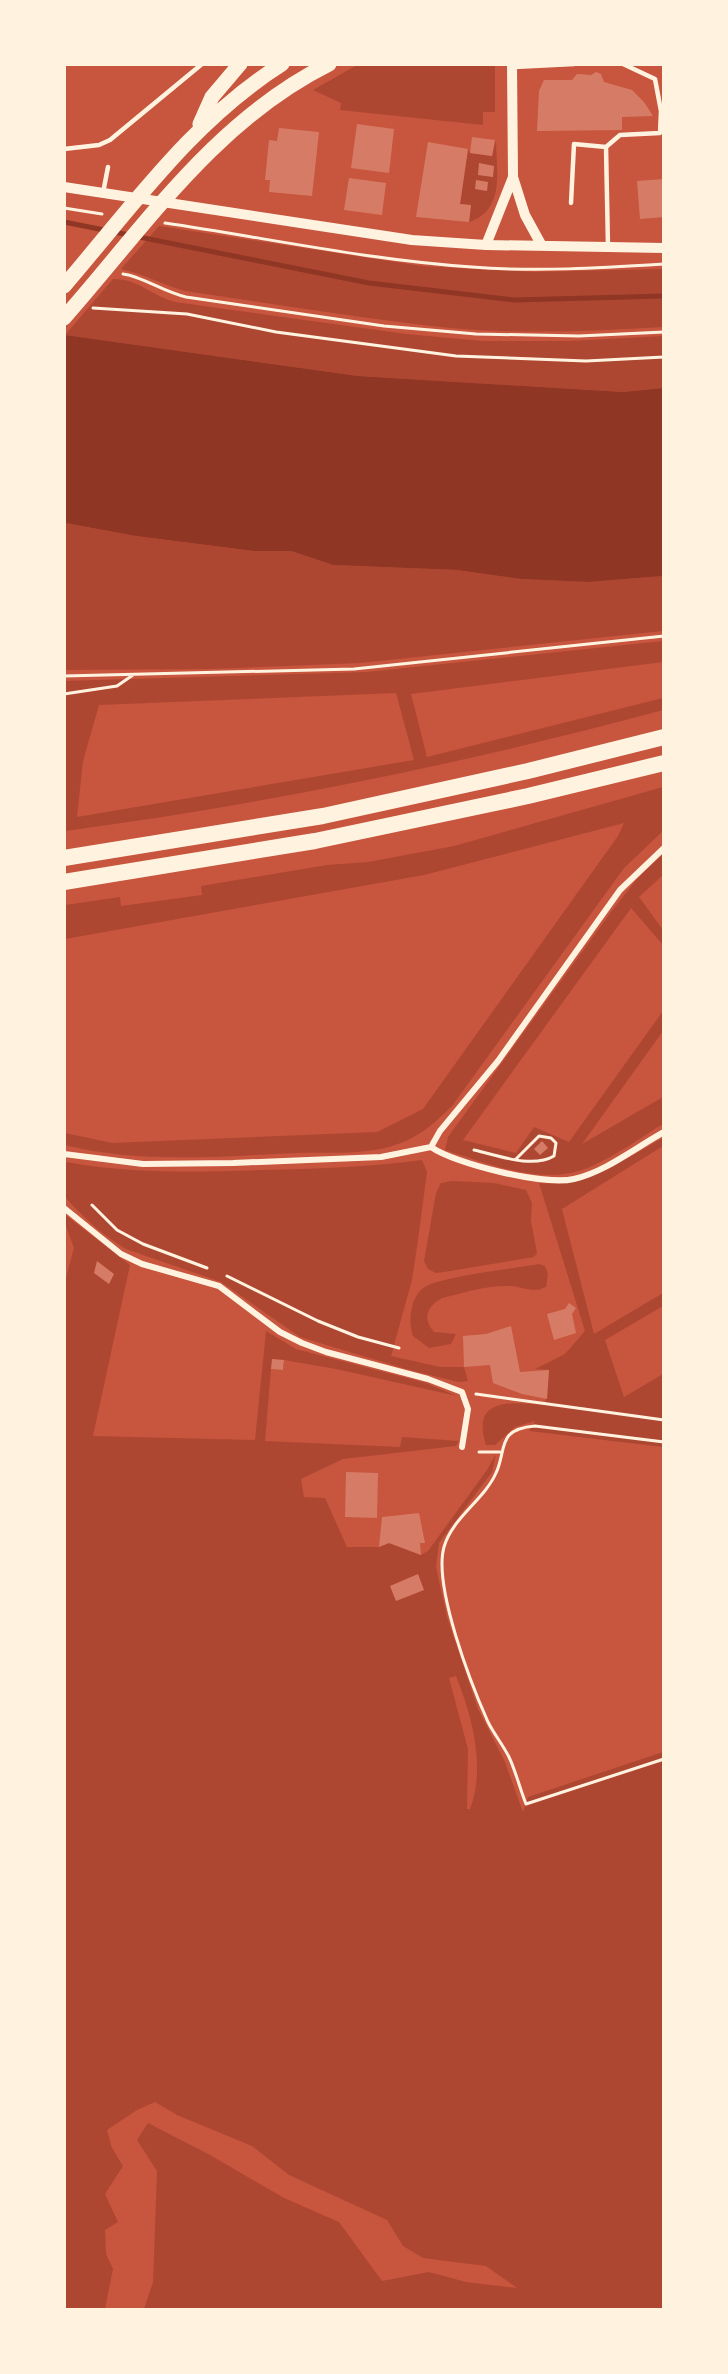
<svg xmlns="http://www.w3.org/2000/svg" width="728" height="2374" viewBox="0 0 728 2374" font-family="'Nunito Sans',sans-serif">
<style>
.green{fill:#ae4732;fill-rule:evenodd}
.water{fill:#8f3625}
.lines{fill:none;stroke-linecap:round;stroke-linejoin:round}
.stream{stroke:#8f3625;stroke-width:5}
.building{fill:#d67c66}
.path{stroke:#fff3e0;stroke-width:3}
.service{stroke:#fff3e0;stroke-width:4.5}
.minor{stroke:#fff3e0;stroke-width:6}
.tertiary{stroke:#fff3e0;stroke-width:10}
.trunk{stroke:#fff3e0;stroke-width:15}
.motorway{stroke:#fff3e0;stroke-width:16}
</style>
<rect width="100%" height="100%" fill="#c8553d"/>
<path class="green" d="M359,64L495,65V112H483V125L340,110L341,103L313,90Z
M496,140C496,169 506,210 469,222L471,206L460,204L468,149L470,153L492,156Z
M159,226L422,266L534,272L663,269V327C597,331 529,334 462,329C369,320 277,304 185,291C163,285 144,274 121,269Z
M113,279C139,279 150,295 175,302L406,334L483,341H569L663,336V388L623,392L358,376L65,335Z
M64,523L136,536L254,551H291L333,565L457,570L521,579L588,582L663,576V631L360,663L211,669L65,670Z
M663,641V662L411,694L427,757L663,698V710C467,763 267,804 65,831L64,681L366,672ZM396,693L414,760L77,817L83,761L99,705Z
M663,787V831L624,868L452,1106C434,1124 417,1139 392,1146C363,1155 327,1152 297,1153C220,1156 140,1164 65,1145V1133L112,1143L377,1132L423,1109L618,836L624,823L424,875L65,939V905L120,897L121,906L202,895L201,886L327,865L368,862L454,846Z
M663,854V875L639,897L663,930V945L631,908L463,1140L516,1153L534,1127L569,1142L663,1011V1031L582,1144L663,1097V1124C640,1138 617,1155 592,1166C547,1188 489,1164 445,1150L448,1137L611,912L637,879Z
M663,1138V1146L562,1209L594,1334L663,1293V1306L605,1340L624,1397L663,1374V1447L529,1431L535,1421L515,1427L495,1445H486C470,1395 515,1403 545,1405L549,1370L535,1369L565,1354L585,1331L539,1183C587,1188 622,1160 663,1138Z
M422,1160L427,1172L418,1240L412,1280L391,1356L440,1367H464L468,1381L458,1382L406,1369L300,1337L221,1282L126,1249C102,1235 83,1217 65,1197L66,1162C131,1174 196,1172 262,1170C316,1169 368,1167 422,1160Z
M452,1181L494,1183L526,1190L532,1203L531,1221L537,1253L534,1257L444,1272L436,1273L428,1269L424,1261L436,1193L441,1183Z
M64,1214L130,1265L93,1436L255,1440L266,1331L296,1349L426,1383L457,1396L336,1369L284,1360L283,1370L271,1369L265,1441L400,1447L402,1437L459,1441L456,1446L343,1459L301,1479L304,1497L325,1498L347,1547H379L389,1543L421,1555L428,1551L487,1470L496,1454L492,1472L439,1543L436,1567L447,1617L478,1709L505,1762L523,1812L528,1797L663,1752V2309H144L153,2282L157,2171L137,2140L148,2123L210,2155L284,2198L339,2222L382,2281L429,2272L466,2282L517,2288L486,2266L423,2258L403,2246L387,2220L289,2175L252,2146L177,2115L155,2102L137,2110L107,2130L112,2148L123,2166L105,2194L118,2222L105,2230L106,2254L113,2269L105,2309H65L64,1285L74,1248L65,1224ZM456,1676C472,1716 486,1767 470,1809H467L468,1749L449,1678Z
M539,1264L545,1266L548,1274L546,1287C532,1294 523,1286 509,1286C487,1285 463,1293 442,1298C427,1306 422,1319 434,1332L456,1334L451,1344L429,1348L413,1336C408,1321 410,1299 423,1288C437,1277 517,1268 539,1264Z"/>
<path class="water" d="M65,335L358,376L623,392L663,388V576L588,582L521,579L457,570L333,565L291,551H254L136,536L65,523Z"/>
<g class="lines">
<path class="stream" d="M64,222L369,283L514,300L664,296"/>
</g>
<path class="building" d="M596,72L601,74L604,82L632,90L644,102L653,116L622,117V130L537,131L539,91L544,80H572L577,74L591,75Z
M357,124L394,129L389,173L351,168Z
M279,128L319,132L312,196L269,192L270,180H265L269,140L277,141Z
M472,137L495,140L492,156L470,153Z
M428,142L468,149L460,204L471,205L469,222L416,217Z
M479,163L494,166L493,177L478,175Z
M349,178L386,183L382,215L344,210Z
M664,179V217L640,219L637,181Z
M476,180L488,182L487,191L475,189Z
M542,1141L548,1148L540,1155L534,1149Z
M97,1261L114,1274L109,1284L94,1273Z
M569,1303L576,1308L572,1314L576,1333L554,1340L547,1314L565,1309Z
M511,1326L520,1372L549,1370L547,1399L522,1394L493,1383L490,1365L464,1367L463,1336L486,1334Z
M272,1359L284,1360L283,1370L271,1369Z
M346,1472L378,1473L377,1518L345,1517Z
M419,1513L425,1543H420L421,1555L389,1543L379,1547L382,1517Z
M418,1574L424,1590L396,1601L390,1586Z"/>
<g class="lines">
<path class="path" d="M64,208L102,214
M165,223C267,238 369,260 472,267C536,272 600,268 664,264
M123,274C141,276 164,292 186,297L384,326L476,334L579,336L664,332
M93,308L187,314L276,332L456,356L586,361L664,357
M64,676L354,669L664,636
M64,694L117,686L133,675
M474,1150C497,1155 532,1169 554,1156L556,1143L551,1138L539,1136L516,1159
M92,1205L117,1230L143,1244L207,1268
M227,1276L318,1321L358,1337L399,1348
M476,1394L664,1420
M664,1442L535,1426C496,1429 507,1450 496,1473C484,1500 452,1518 444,1547C433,1586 471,1684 488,1722C494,1734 503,1745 509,1757C516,1772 520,1789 526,1804L664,1759
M479,1452H500"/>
<path class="service" d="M514,67L574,64
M606,147L620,135L660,133L661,111L655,79L623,64
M64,149L99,145L110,140L202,64
M103,193L108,167
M571,203L574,144L606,147L608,247"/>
<path class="minor" d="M431,1147C455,1164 545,1186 574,1179C605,1172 635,1148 664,1132
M64,1154L143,1164L233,1163L381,1157L431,1147L440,1131L498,1061L620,890L664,848
M64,1208L121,1254L142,1264L219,1286L280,1332L302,1343L326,1352L428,1379L462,1392L468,1409L462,1447"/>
<path class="tertiary" d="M513,177L525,215L542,246
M64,187L412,240L486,245L664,248
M486,245L513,177L512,64"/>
<path class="trunk" d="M200,124L212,97L240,64
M64,286C132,207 193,120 282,64
M64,318C145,226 216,120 329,64"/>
<path class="motorway" d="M64,858L323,816L528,771L664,737
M64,882L315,841L528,796L664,763"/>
</g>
<rect width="728" height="2374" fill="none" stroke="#fff3e0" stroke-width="132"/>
</svg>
